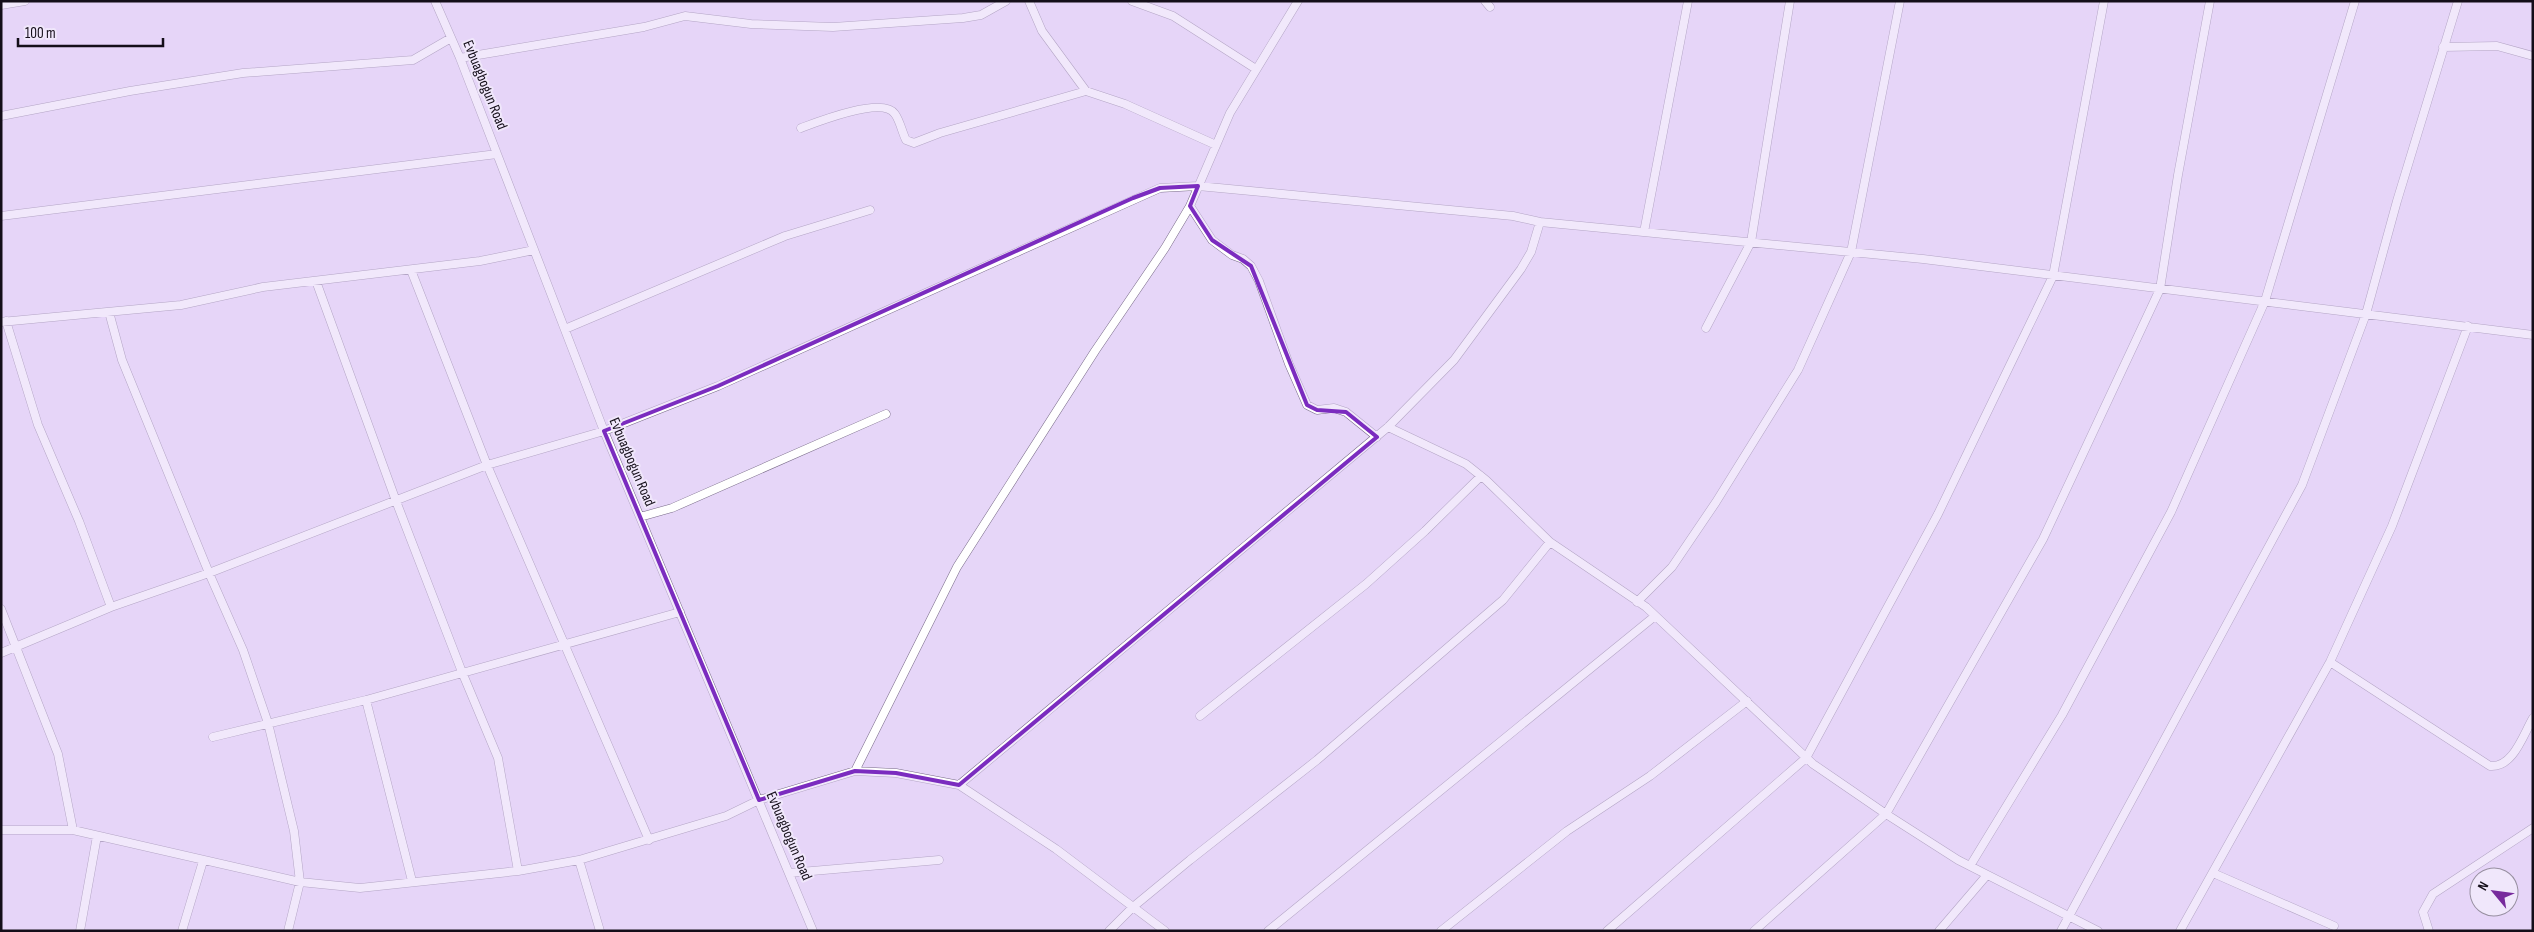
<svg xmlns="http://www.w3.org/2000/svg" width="2534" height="932" viewBox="0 0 2534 932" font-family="'Sofia Sans Condensed',sans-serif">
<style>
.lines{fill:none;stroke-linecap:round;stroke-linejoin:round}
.street-casing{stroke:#796b89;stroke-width:9}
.street{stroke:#fff;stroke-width:8}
.marked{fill:none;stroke:#7b2cbf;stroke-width:4;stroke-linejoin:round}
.labels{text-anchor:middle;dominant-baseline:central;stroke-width:4;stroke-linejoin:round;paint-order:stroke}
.street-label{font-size:15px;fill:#140e19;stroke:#f0e7fb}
</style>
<rect width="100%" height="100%" fill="#e6d6f8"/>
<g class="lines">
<g class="street-casing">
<path id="street" d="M435,1L460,58L604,431L813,931
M1029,1L1042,31L1086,91
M1132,1L1173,16L1256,69
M1485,1L1490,7
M1,5L25,1
M2443,47L2497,46L2533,56
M460,58L644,27L685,16L751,24L833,27L963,18L981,15L1006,1
M1,116L130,91L243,73L413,60L451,38
M801,128C817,122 883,96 895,114C900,121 902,132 906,140L914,143L940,133L1086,91L1125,104L1216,145
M1190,206L1212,240L1232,255L1243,259L1251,266L1259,281L1289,364L1307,405L1317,410L1334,408L1346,412L1377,437
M1,216L497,154
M1540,222L1923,259L2533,335
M1644,232L1688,1
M411,270L487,465L649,840
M316,281L396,501L462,672L498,758L518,871
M109,312L122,360L209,573L243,650L268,723L294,831L300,882L288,931
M6,321L38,425L79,521L111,607
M1,322L181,305L263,287L480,261L534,250
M1706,328L1751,242L1790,1
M565,329L785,236L870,210
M1388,427L1466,464L1486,480L1550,542L1646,607L1813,764L1886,814L1754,931
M640,517L672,508L886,414
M1637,602L1672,567L1716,502L1798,370L1851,252L1900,1
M1,609L58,754L73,830
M1,653L111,607L209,573L487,465L604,431L718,386L1160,188L1198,186L1513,216L1540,222L1531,252L1521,269L1454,360L1388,427L959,785
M2330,662L2490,766C2513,768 2523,735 2533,718
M366,700L412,881
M1200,716L1366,584L1425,531L1481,476
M213,737L366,700L680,612
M855,771L957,567L1095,351L1165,248L1190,206L1230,113L1298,1
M1,830H73L300,882L360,888L518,871L579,860L726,816L759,800L855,771L896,773L959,785L1056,849L1165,931
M579,860L600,931
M1970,866L2062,715L2171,512L2265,301L2355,1
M789,873L939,860
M2213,873L2334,926
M80,931L97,836
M182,931L203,861
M1109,931L1133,907L1190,860L1317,760L1503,600L1550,542
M1268,931L1655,616
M1441,931L1567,831L1650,776L1747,701
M1607,931L1806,758L1938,514L2053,276L2104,1
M1939,931L1987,875
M2061,931L2302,485L2366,314L2397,201L2458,1
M2098,931L1958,860L1886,814L2043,539L2160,289L2178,175L2210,1
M2180,931L2330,662L2392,526L2468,326
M2429,931L2423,912L2433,894L2533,828"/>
</g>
<use href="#street" class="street"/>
</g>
<path d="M0 0H2534V932H0ZM1198,186L1190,206L1212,240L1251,266L1307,405L1317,410L1346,412L1377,437L959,785L896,773L855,771L759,800L604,431L718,386L1133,198L1160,188Z" fill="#e6d6f8" fill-opacity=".55" fill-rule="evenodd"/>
<path class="marked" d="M1198,186L1190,206L1212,240L1251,266L1307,405L1317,410L1346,412L1377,437L959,785L896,773L855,771L759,800L604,431L718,386L1133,198L1160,188Z"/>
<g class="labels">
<g class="street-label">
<text transform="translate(485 85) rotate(68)">Evbuagbogun Road</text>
<text transform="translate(632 462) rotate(67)">Evbuagbogun Road</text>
<text transform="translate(789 836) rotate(67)">Evbuagbogun Road</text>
</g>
</g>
<rect width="2534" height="932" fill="none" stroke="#140e19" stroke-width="5"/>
<g transform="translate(2494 892) rotate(299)"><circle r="24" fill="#f0e7fb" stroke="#9890a1"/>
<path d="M0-4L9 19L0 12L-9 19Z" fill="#772a9c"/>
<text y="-8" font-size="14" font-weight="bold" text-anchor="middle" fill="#140e19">N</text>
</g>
<path d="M18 38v8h145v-8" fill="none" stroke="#140e19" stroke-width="2.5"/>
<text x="25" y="38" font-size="15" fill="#140e19" stroke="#f0e7fb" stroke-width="4" paint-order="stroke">100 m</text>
</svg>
